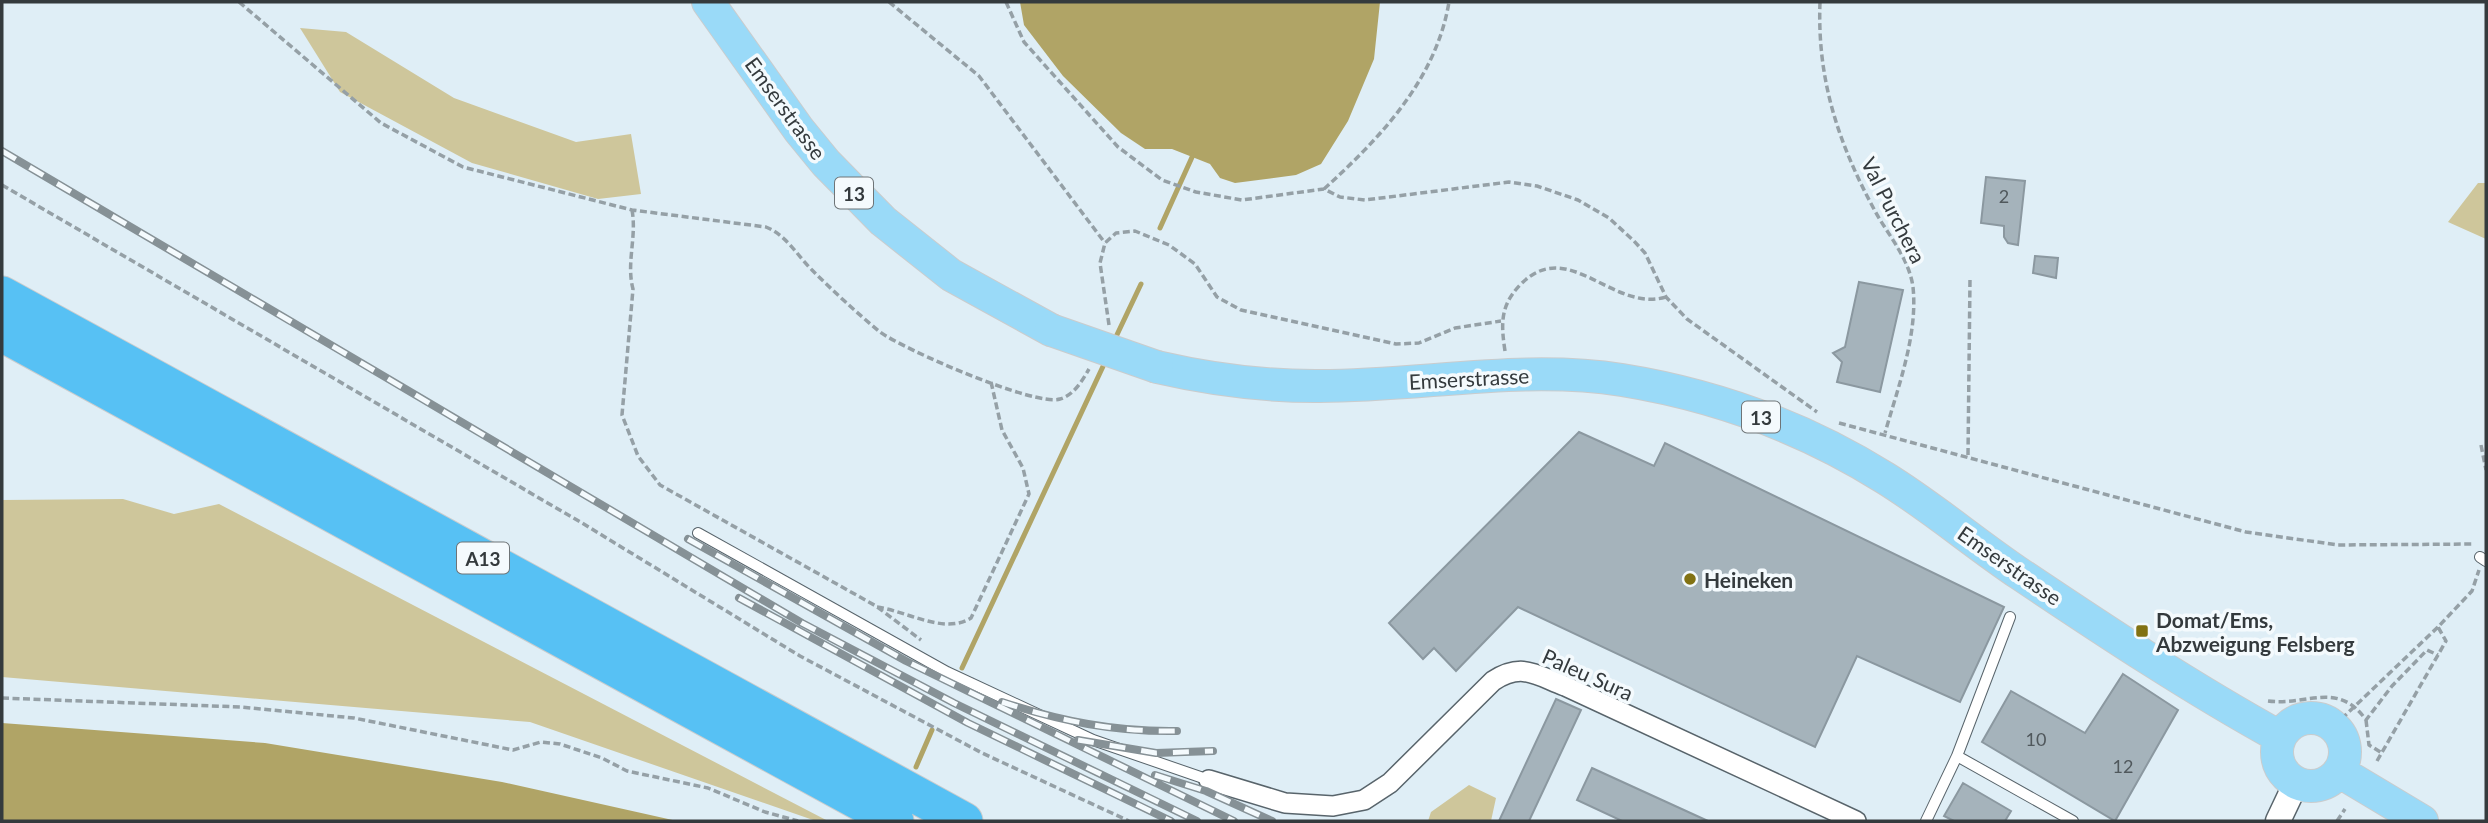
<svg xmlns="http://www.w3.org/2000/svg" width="2488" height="823" viewBox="0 0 2488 823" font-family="Lato,sans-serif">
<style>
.green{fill:#cec69b}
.water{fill:#b0a466}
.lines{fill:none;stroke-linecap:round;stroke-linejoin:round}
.stream{stroke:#b0a466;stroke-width:5}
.building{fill:#a5b3bb;stroke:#8b98a0;stroke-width:2}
.service-casing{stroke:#58646b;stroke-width:12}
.minor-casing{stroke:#58646b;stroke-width:22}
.tertiary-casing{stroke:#58646b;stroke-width:27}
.primary-casing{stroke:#cacccd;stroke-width:34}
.motorway-casing{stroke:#cacccd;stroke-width:39}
.path{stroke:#95a0a6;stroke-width:3.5;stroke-dasharray:7 3.5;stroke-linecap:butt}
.service{stroke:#fff;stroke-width:10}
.minor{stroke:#fff;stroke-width:19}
.tertiary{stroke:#fff;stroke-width:24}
.primary{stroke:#9adaf8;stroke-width:32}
.motorway{stroke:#57c1f4;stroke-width:37}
.rail-casing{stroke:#869196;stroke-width:8}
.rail{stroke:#f4fafd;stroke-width:5;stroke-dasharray:16;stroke-linecap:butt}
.primary-bridge-casing{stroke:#cacccd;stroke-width:34;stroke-linecap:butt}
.primary-bridge{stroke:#9adaf8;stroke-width:32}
.poi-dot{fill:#827213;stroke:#f4fafd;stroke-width:2.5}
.labels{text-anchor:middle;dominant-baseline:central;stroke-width:7;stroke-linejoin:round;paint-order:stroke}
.number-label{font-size:18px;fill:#50585c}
.shield{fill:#f4fafd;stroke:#6e7477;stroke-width:2}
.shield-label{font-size:19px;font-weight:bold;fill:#343a3d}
.street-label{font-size:21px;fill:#343a3d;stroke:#f4fafd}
.poi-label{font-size:21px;font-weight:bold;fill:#343a3d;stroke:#f4fafd;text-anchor:start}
</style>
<rect width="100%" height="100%" fill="#dfeef6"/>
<path class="green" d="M300,28L346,32L454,98L576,142L631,134L641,194L598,199L472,163L340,92Z
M2478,183H2486V239L2448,222Z
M123,499L174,514L219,504L828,821H816L530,722L2,677V500Z
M1469,785L1496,798L1491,821H1428L1431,812Z"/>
<path class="water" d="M1020,2H1380L1374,59L1348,121L1321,164L1296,175L1235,183L1220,178L1210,164L1172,149H1145L1121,133L1063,76L1024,25Z
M2,723L265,743L502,782L677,821H2Z"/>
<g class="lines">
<path class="stream" d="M1160,228L1193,155
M1114,341L1141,284
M962,668L1106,360
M916,767L932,730"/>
</g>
<path class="building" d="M1986,177L2025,181L2018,245L2008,243L2004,237V226L1981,223Z
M2035,256L2058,258L2056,278L2033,273Z
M1859,282L1903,290L1880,392L1837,382L1842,362L1833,353L1845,347Z
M1579,432L1654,466L1665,443L2004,607L1960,702L1857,656L1815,747L1518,607L1456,671L1434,648L1423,659L1389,623Z
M2123,674L2178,710L2115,821L1982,742L2011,691L2085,733Z
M1556,699L1581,710L1529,821H1499Z
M1592,768L1708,821H1622L1577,800Z
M1963,783L2011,811L2005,821H1954L1944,816Z"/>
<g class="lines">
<g class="service-casing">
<path id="service" d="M698,533L947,672L1093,740L1209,780
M2480,557L2486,561
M1957,756L2010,617
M1926,821L1957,756L2073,821"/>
</g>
<g class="minor-casing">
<path id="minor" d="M1209,780L1285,803L1333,806L1364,800L1390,783L1493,681C1522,662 1536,675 1565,686L1856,821"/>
</g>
<g class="tertiary-casing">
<path id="tertiary" d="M2278,821L2296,783"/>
</g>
<g class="primary-casing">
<path id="primary" d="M708,2L799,130L826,163L883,221L951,275L1051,330
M1157,367C1209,379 1262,386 1315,386C1418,387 1519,364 1622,380C1715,395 1805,428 1885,478C1932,507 1974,543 2020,574C2105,631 2191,688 2280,737
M2277 752a34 34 0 1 1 68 0a34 34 0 1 1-68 0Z
M2340,772L2422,821"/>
</g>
<g class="motorway-casing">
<path id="motorway" d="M2,295L964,821
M2,333L895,821"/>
</g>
<path class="path" d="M239,2L381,123L463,167L632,210L766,227C786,235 797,255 812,270C833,291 857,313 880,332C903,349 1035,407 1060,399C1074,395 1082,381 1089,369
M889,2L979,76L1105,243
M1006,2L1024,42L1118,147L1162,180L1196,192L1242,200L1324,189L1340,197L1365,200L1509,182L1537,186L1578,200L1609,218L1634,241L1645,253L1666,297L1687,319L1817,412
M1820,2C1817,79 1838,143 1875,211C1888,235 1909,258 1913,287C1918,335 1898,387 1885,433
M2,185L582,523L800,656L982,753L1129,821
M1324,189C1380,138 1436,80 1449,2
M632,210C637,237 626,263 633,289L622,415L638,456L660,485L876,606L921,640
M1109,325L1100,263L1105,243L1116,233L1135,231L1169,245L1195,264L1217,297L1241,310L1396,344L1419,343L1455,328L1501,321
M1505,351C1501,324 1500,306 1520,285C1568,235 1612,313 1666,297
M1839,423L2246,532L2338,545L2474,544
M2481,445L2486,470
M1968,455L1970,279
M877,607C907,611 944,635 971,618L1029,494L1023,468L1002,430L991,382
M2,698L240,707L354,718L513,750L541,742L560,744L602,758L627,771L708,788L765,812L798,821
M2268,701C2307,706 2338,680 2366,720L2392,686L2427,650L2438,655
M2366,720L2369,745L2382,753
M2334,726L2438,627
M2377,761L2446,641L2438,627L2472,591L2479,570
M2337,821L2345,809"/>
<use href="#service" class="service"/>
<use href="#minor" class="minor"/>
<use href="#tertiary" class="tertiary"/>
<use href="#primary" class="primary"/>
<use href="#motorway" class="motorway"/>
<g class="rail-casing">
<path id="rail" d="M2,151L802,623L954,703L1197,821
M688,539L906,661L1234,821
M739,598L968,723L1171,821
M1002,702C1060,721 1115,732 1177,731
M1078,740L1156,753L1213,751
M1155,775L1206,791L1272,821"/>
</g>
<use href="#rail" class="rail"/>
<g class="primary-bridge-casing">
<path id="primary-bridge" d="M1051,330L1157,367"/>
</g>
<use href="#primary-bridge" class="primary-bridge"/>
</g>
<g class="poi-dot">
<circle cx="1690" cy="579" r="7"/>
<rect x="2135" y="624" width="14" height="14" rx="3.5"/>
</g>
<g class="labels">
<g class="number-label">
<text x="2004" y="196">2</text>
<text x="2036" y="739">10</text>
<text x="2123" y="766">12</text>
</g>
<g class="shield">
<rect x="835" y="177.5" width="38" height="31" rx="5"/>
<rect x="1742" y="401.5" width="38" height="31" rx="5"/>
<rect x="457" y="542.5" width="52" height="31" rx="5"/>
</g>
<g class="shield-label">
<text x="854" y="193">13</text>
<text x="1761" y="417">13</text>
<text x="483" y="558">A13</text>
</g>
<g class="street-label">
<text transform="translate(786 108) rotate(54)">Emserstrasse</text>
<text transform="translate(1894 210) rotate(63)">Val Purchera</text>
<text transform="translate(1469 378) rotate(-3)">Emserstrasse</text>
<text transform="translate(2010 565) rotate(35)">Emserstrasse</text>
<text transform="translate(1588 674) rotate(24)">Paleu Sura</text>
</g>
<g class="poi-label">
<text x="1704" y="579">Heineken</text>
<text x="2156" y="619">Domat/Ems,<tspan x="2156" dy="24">Abzweigung Felsberg</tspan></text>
</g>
</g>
<rect width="2488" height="823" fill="none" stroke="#343a3d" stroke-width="7"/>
</svg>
